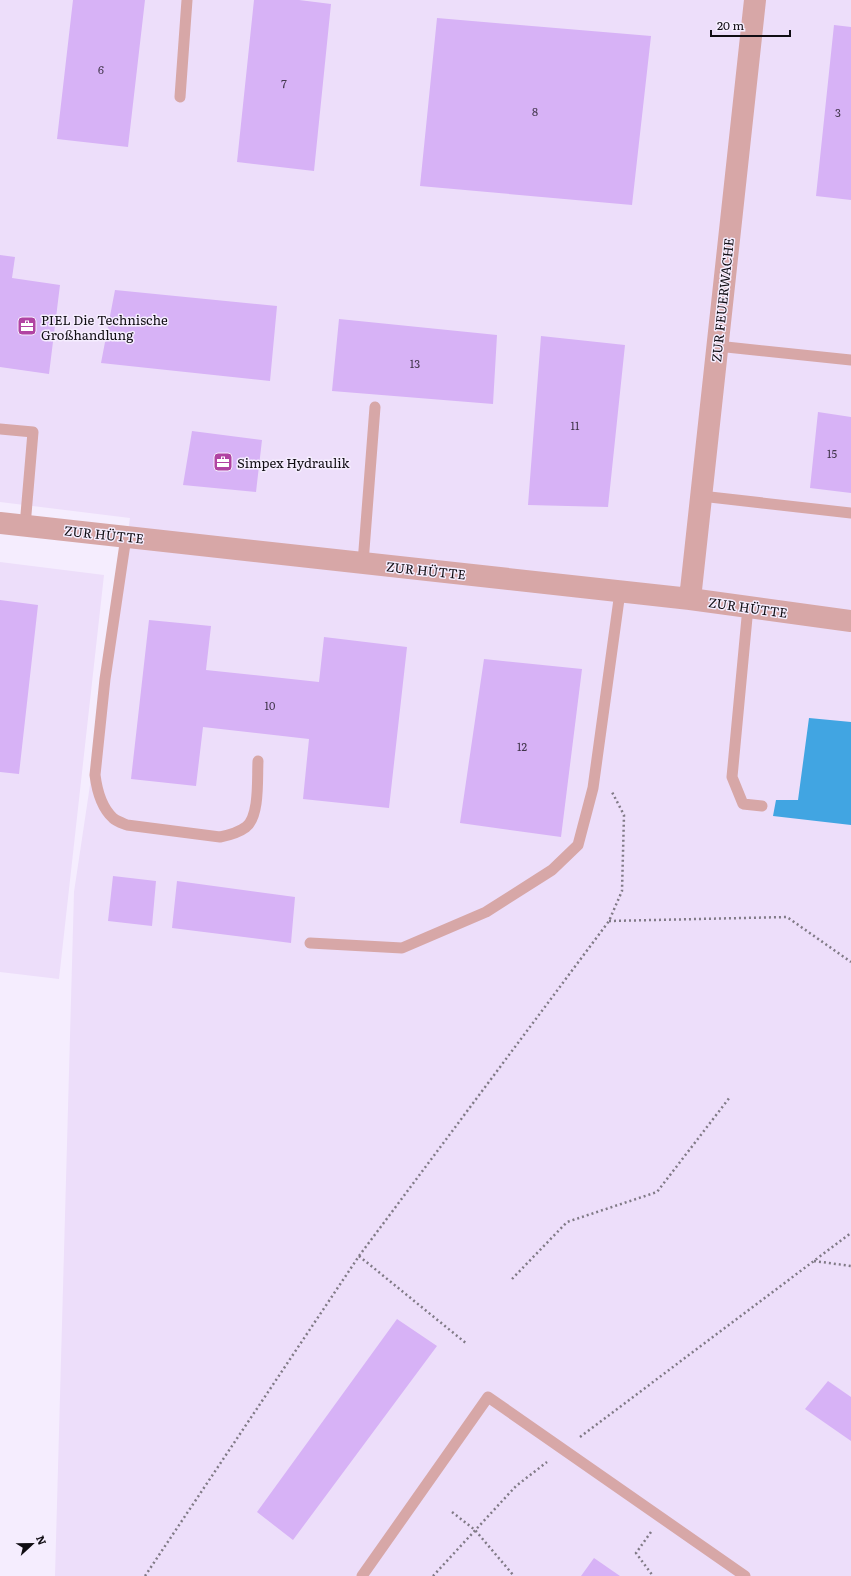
<svg xmlns="http://www.w3.org/2000/svg" width="851" height="1576" viewBox="0 0 851 1576" font-family="Literata,serif">
<style>
.built{fill:#eddefa}
.water{fill:#41a5e2}
.building{fill:#d7b2f6}
.lines{fill:none;stroke-linecap:round;stroke-linejoin:round}
.path{stroke:#807a86;stroke-width:2.5;stroke-dasharray:2 3;stroke-linecap:butt}
.lane{stroke:#d7a7a7;stroke-width:11}
.street{stroke:#d7a7a7;stroke-width:22}
.labels{text-anchor:middle;dominant-baseline:central;stroke-width:3;stroke-linejoin:round;paint-order:stroke}
.number-label{font-size:11px;fill:#42364c}
.street-label{font-size:13px;fill:#100d13;stroke:#f5edfe}
.poi-label{font-size:13px;fill:#100d13;stroke:#f5edfe;text-anchor:start}
</style>
<rect width="100%" height="100%" fill="#f5edfe"/>
<path class="built" d="M0,0H851V1576H55L74,892L130,518L0,502Z
M0,562L104,575L59,979L0,972Z"/>
<path class="water" d="M809,718L851,722V825L773,816L776,800H798Z"/>
<path class="building" d="M73,0H145L128,147L57,139Z
M254,0H299L331,4L314,171L237,162Z
M437,18L651,36L632,205L420,186Z
M834,25L851,27V200L816,196Z
M0,255L15,257L12,278L60,285L49,374L0,367Z
M115,290L277,306L270,381L101,363Z
M339,319L497,335L493,404L332,391Z
M541,336L625,345L608,507L528,505Z
M818,412L851,417V493L810,488Z
M192,431L262,440L256,492L183,485Z
M0,600L38,605L19,774L0,772Z
M149,620L211,626L206,670L319,682L324,637L407,647L389,808L303,799L309,739L203,727L196,786L131,779Z
M484,659L582,669L561,837L460,823Z
M113,876L156,881L152,926L108,921Z
M177,881L295,897L291,943L172,928Z
M397,1319L437,1346L293,1540L257,1512Z
M828,1381L851,1397V1441L805,1409Z
M594,1558L620,1576H581Z"/>
<g class="lines">
<path class="path" d="M609,921L787,917L851,962
M359,1256L467,1344
M814,1261L851,1266
M512,1279L567,1222L657,1192L730,1097
M580,1437L851,1233
M452,1512L475,1530L514,1576
M651,1532L636,1553L653,1576
M145,1576L359,1256L609,921L622,891L624,815L612,792
M433,1576L516,1486L547,1462"/>
<path class="lane" d="M180,97L187,0
M717,346L851,360
M0,429L33,432L25,526
M701,496L851,513
M126,537L105,679L95,775C97,791 101,807 113,818C116,821 122,823 127,825L220,837C230,835 238,833 246,827C260,816 257,778 258,761
M363,563L375,407
M748,607L732,777L743,804L762,806
M310,943L402,948L486,912L552,870L578,845L593,788L620,592
M362,1576L488,1397L745,1576"/>
<path class="street" d="M0,523L690,599L851,621
M690,599L755,0"/>
</g>
<defs>
<g id="office-square" transform="scale(1)"><rect x="-9" y="-9" width="18" height="18" rx="4" fill="#b143a2" stroke="#f5edfe"/><path d="M-6-3h4V-5.5h4V-3h4V5H-6ZM-1-4.5V-3h2v-1.5ZM-6 0V1H6V0Z" fill="#fff"/></g>
</defs>
<g fill-rule="evenodd">
<use href="#office-square" x="27" y="326"/>
<use href="#office-square" x="223" y="462"/>
</g>
<g class="labels">
<g class="number-label">
<text x="101" y="69">6</text>
<text x="284" y="83">7</text>
<text x="535" y="111">8</text>
<text x="838" y="112">3</text>
<text x="415" y="363">13</text>
<text x="575" y="425">11</text>
<text x="832" y="453">15</text>
<text x="270" y="705">10</text>
<text x="522" y="746">12</text>
</g>
<g class="street-label">
<text transform="translate(722 300) rotate(-84)">ZUR FEUERWACHE</text>
<text transform="translate(104 534) rotate(6)">ZUR HÜTTE</text>
<text transform="translate(426 570) rotate(6)">ZUR HÜTTE</text>
<text transform="translate(748 607) rotate(8)">ZUR HÜTTE</text>
</g>
<g class="poi-label">
<text x="41" y="319">PIEL Die Technische<tspan x="41" dy="15">Großhandlung</tspan></text>
<text x="237" y="462">Simpex Hydraulik</text>
</g>
</g>
<g transform="translate(32 1544) rotate(68)" stroke="#f5edfe" stroke-width="3" paint-order="stroke">
<path d="M0-3L7 15L0 10L-7 15Z" fill="#100d13"/>
<text y="-6" font-size="11" font-weight="bold" text-anchor="middle" fill="#100d13">N</text>
</g>
<path d="M711 30v6h79v-6" fill="none" stroke="#100d13" stroke-width="2"/>
<text x="717" y="30" font-size="12" fill="#100d13" stroke="#f5edfe" stroke-width="3" paint-order="stroke">20 m</text>
</svg>
